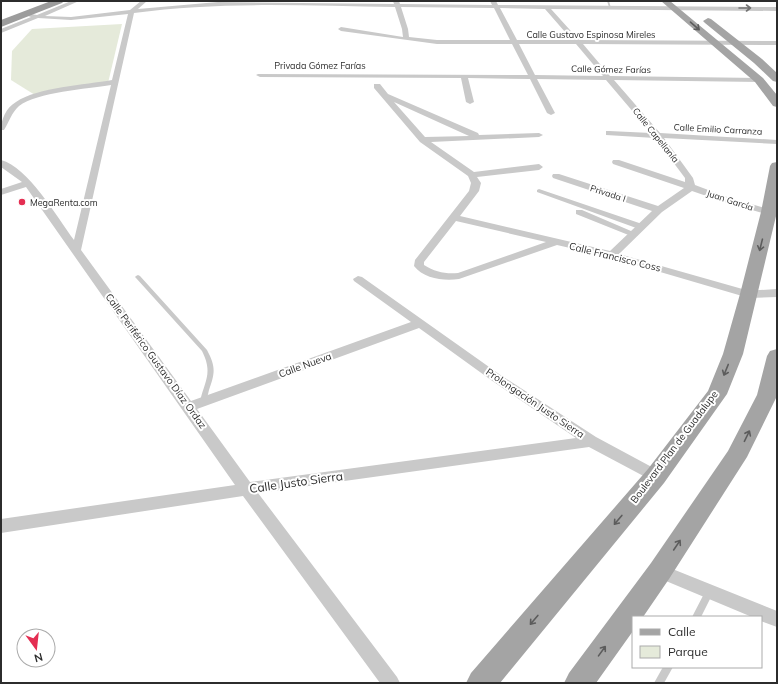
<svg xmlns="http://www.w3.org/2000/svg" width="778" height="684" viewBox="0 0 778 684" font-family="Mulish,sans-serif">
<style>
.green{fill:#e5eada}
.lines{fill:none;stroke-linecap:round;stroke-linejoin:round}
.service{fill:#c9c9c9;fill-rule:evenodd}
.pedestrian{fill:#c9c9c9;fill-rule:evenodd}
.minor{fill:#c9c9c9;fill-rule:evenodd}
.tertiary{fill:#c9c9c9;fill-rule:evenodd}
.primary{fill:#a4a4a4;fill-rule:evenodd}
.trunk{fill:#9c9c9c;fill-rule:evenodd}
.oneway{stroke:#737373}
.oneway2{stroke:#5c5c5c}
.poi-dot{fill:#e42e52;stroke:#fff;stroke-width:1.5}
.labels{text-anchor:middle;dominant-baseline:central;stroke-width:4;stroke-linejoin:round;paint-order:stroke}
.far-street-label{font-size:9px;fill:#2c2c2c;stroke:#fff}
.far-poi-label{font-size:9px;fill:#2c2c2c;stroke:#fff;text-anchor:start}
.street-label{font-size:10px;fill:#2c2c2c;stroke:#fff}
.near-street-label{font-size:12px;fill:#2c2c2c;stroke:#fff}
</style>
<rect width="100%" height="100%" fill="#fff"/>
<path class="green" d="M122,24L108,83L35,95L11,80L12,51L32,29Z"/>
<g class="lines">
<path class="service" d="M607,1H609L611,8L609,7Z
M138,275L140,276L207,350C216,367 215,373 209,390C208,394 207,399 205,403H201L200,401C205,380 213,373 202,351L136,278L135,277L136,276Z
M710,587L713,588L714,591L701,617H692L707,588Z
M663,667H673L664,683H654Z"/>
<path class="pedestrian" d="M539,189L645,225L646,227L642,229H639L537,192V190Z
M576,210H582L638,234L637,236H631L576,214Z"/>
<path class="minor" d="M71,1H79L45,16L71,17L130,10L141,1H147L138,9L218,2L394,4L393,1H399L400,4L492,5L490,1H496L498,5L777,7V11L551,9L579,40L777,41V45L583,44L610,76L759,78L763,80L759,82L614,80L660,133L777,140V144L664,138L693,178L695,185L727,197L772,210L774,212L772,214H766L721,201L692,191L662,212L619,254L753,292L755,294L753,296L749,298L609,257L557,245L459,279C444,281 424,279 414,266L415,260L469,191L471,183L468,176L420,142L374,88V84H380L388,94L478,133L479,135L539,133L543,135L539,137L431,142L474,172L539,164L543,167L539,170L477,177L481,183L479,191L460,216L610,251L652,211L553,178L552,176L553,174H559L658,206L684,188L613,164L612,162L613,160H619L685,182V178L655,138L606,135V131H609L651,133L606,80L537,79L555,113L551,115L547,113L530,79L468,78L474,102L470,104L466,102L461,78L260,77L256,75L258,74L528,75L512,44H437L341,31L338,29L341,27L403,37L402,29L395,7C308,6 220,1 134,13L81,250L191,401L411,322L354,281L353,279L358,276L362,277L499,374L596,437L661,472L663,476L661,480L656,482L651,480L589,447L258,493L397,677L400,683H380L243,496L1,533V519L235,485L26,187L1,195V189L22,182L1,167V160C28,167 57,217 74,240L111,85C87,89 37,92 19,106C12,112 9,122 4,130H1C1,119 6,108 16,102C38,87 85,85 112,80L128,14L71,20L38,18L1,33V29L31,17L25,15V13L37,15ZM401,7L494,8L510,40H437L409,37L408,29ZM500,8L545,9L572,40H517ZM519,44H576L603,76L535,75ZM394,102L469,136L425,137ZM456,221L546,242L458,273C445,274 435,272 424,265V262ZM419,328L491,380L576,438L250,482L197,409Z
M660,564L777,611V627L761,621V617H752L654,576L652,571L654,566Z"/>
<path class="tertiary" d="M777,289V297L749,298L744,297L742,294L744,291Z"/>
<path class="primary" d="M661,1H670L763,78L777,95V107L773,106L755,82Z
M708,18L711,19L762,59L777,73V82L773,81L754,63L705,23L703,21Z
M777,162V212L743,354L727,394L664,483L500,683H466L471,673L648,469L708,391L723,354L740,294L761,212L770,166L772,163Z
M777,349V396L747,457L669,579L643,617H633V631L596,683H564L569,673L651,563L728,451L757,395L767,356L770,351Z"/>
<path class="trunk" d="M51,1H64L62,3L1,27V20Z"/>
</g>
<defs><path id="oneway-shaft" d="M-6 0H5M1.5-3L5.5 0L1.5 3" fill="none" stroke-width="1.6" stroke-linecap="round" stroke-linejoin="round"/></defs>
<use class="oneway" href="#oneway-shaft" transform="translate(745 8)"/>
<g class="oneway2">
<use href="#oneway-shaft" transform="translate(695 26) rotate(41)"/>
<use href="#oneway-shaft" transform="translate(761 245) rotate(104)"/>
<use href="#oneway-shaft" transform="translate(726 370) rotate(112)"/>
<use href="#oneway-shaft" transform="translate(747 436) rotate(-64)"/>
<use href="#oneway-shaft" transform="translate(618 520) rotate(130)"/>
<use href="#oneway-shaft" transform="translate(677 545) rotate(-56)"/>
<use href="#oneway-shaft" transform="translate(534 620) rotate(130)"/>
<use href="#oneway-shaft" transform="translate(602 651) rotate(-54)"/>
</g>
<circle class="poi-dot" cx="22" cy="202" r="4"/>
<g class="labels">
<g class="far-street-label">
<text x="591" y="34">Calle Gustavo Espinosa Mireles</text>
<text x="320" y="65">Privada Gómez Farías</text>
<text transform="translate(611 69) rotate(1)">Calle Gómez Farías</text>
<text transform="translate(718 129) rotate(3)">Calle Emilio Carranza</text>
<text transform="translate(656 135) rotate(51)">Calle Capellanía</text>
<text transform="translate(608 193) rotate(18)">Privada I</text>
<text transform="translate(730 200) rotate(18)">Juan García</text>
</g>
<g class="far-poi-label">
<text x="30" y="202">MegaRenta.com</text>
</g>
<g class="street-label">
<text transform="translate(615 257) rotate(14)">Calle Francisco Coss</text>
<text transform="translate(156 361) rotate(54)">Calle Periférico Gustavo Díaz Ordaz</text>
<text transform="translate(305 365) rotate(-20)">Calle Nueva</text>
<text transform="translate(535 403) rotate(34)">Prolongación Justo Sierra</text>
<text transform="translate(674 447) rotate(-53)">Boulevard Plan de Guadalupe</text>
</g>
<g class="near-street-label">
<text transform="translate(296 482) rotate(-8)">Calle Justo Sierra</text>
</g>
</g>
<rect width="778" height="684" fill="none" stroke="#2c2c2c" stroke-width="4"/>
<rect x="632" y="616" width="130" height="52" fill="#ffffff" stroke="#ababab"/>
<rect x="640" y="629" width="20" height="6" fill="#a4a4a4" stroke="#ababab"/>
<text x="668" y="636" font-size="12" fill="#2c2c2c">Calle</text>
<rect x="640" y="646" width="20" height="12" fill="#e5eada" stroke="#ababab"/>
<text x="668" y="656" font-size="12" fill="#2c2c2c">Parque</text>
<g transform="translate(36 648) rotate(165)"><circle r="19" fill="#ffffff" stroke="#ababab"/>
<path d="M0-3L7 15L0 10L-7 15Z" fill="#e42e52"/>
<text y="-6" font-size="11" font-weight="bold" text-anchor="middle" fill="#2c2c2c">N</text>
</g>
</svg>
